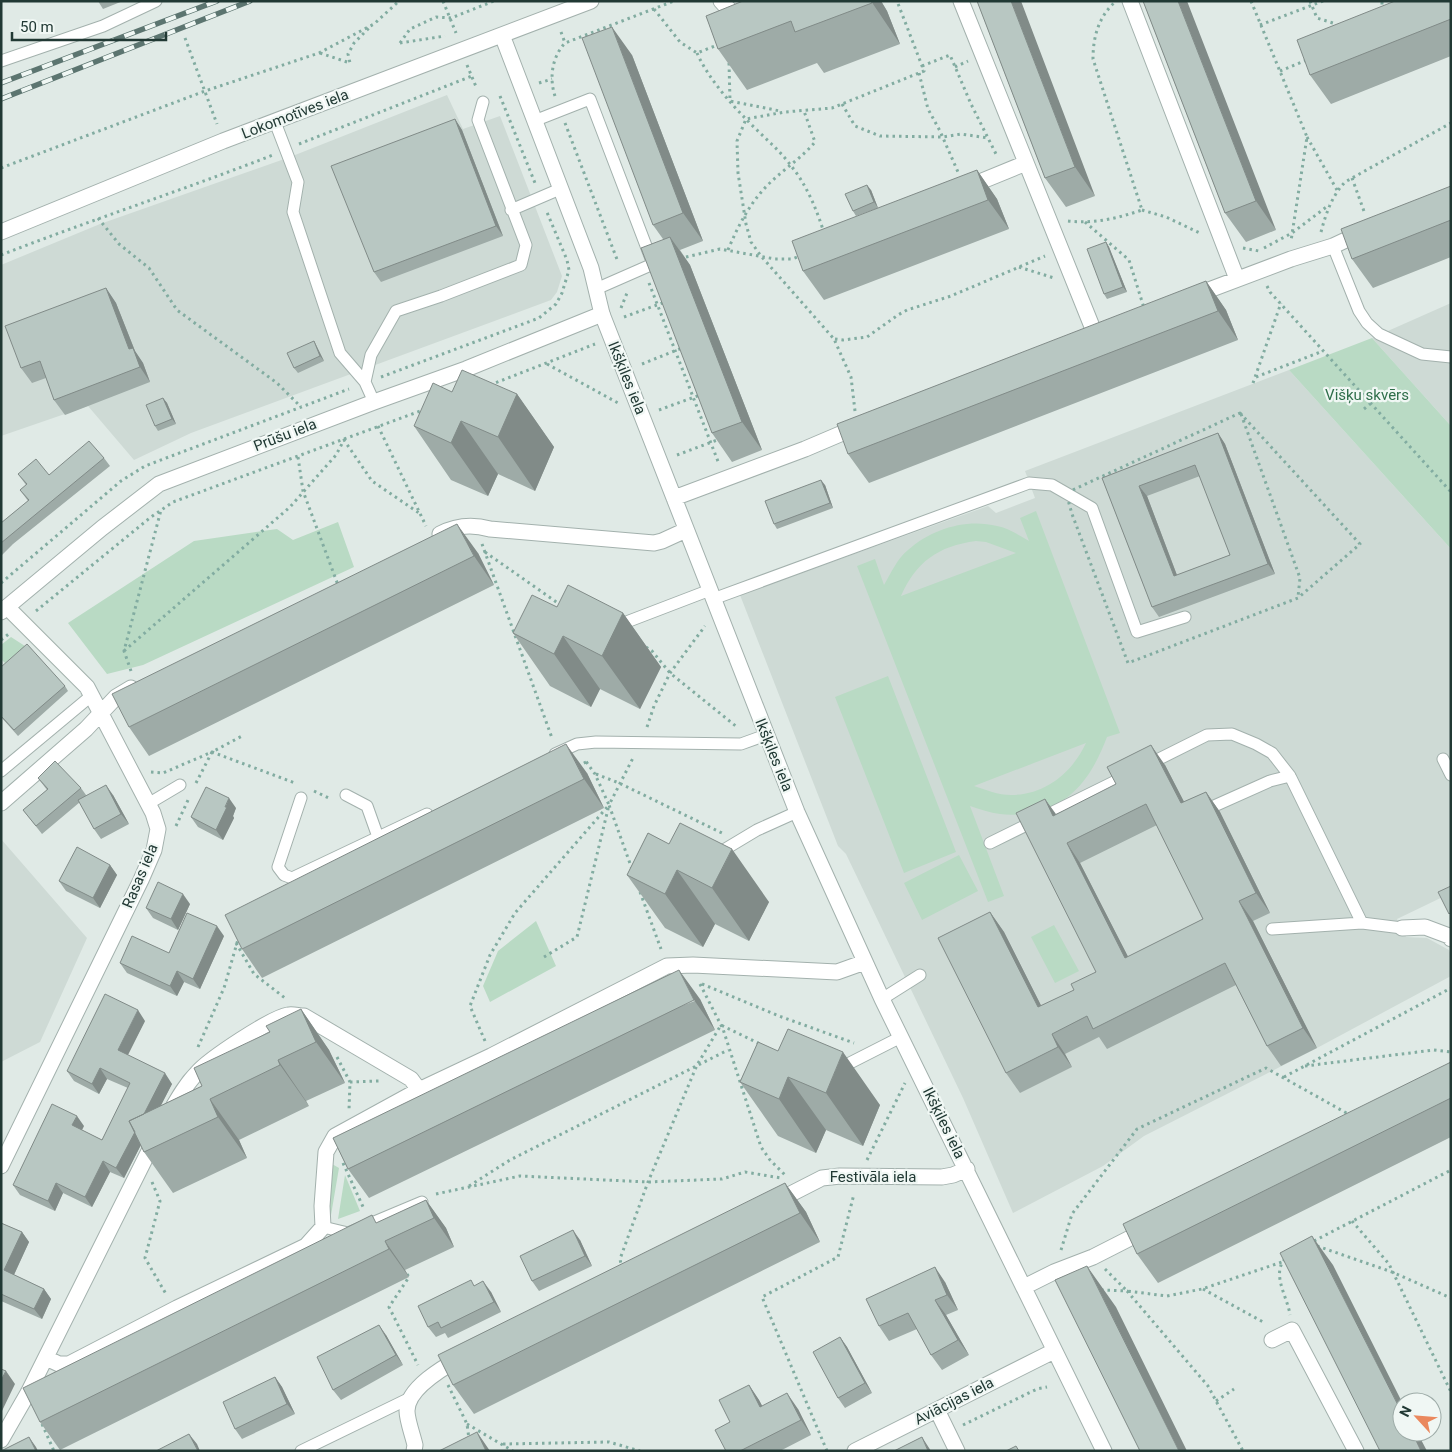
<svg xmlns="http://www.w3.org/2000/svg" width="1452" height="1452" viewBox="0 0 1452 1452" font-family="Roboto,sans-serif">
<style>
.built{fill:#cedad5}
.green{fill:#b9dac4;fill-rule:evenodd}
.lines{fill:none;stroke-linecap:round;stroke-linejoin:round}
.service-casing{stroke:#a3b1ad;stroke-width:13}
.minor-casing{stroke:#a3b1ad;stroke-width:17}
.tertiary-casing{stroke:#a3b1ad;stroke-width:17}
.path{stroke:#82aca1;stroke-width:3;stroke-dasharray:2.5 4;stroke-linecap:butt}
.service{stroke:#fff;stroke-width:11}
.minor{stroke:#fff;stroke-width:15}
.tertiary{stroke:#fff;stroke-width:15}
.rail-casing{stroke:#5c7570;stroke-width:5.5}
.rail{stroke:#f0f7f4;stroke-width:4;stroke-dasharray:11;stroke-linecap:butt}
.wall{fill:#9eaba7;fill-rule:evenodd}
.shaded-wall{fill:#818b88}
.building{fill:#b8c7c2;stroke:#818b88;fill-rule:evenodd}
.labels{text-anchor:middle;dominant-baseline:central;stroke-width:4.5;stroke-linejoin:round;paint-order:stroke}
.street-label{font-size:15px;fill:#213934;stroke:#f0f7f4}
.park-label{font-size:15px;fill:#2e6e4a;stroke:#f0f7f4}
</style>
<rect width="100%" height="100%" fill="#e0eae6"/>
<path class="built" d="M447,95L463,129L500,116L562,276L557,292L551,300L191,433L134,460L88,406L1,436V265L100,224L290,157Z
M1451,303V426L1372,338Z
M1289,370L1451,549V893L1397,919L1406,937L1427,938L1449,950L1451,955V976L1317,1048L1144,1136L1103,1166L1013,1213L963,1098L846,854L838,846L740,595L988,506L996,513L1035,498L1025,471Z
M1,839L87,938L40,1042L1,1062Z"/>
<path class="green" d="M1372,338L1451,426V549L1289,370Z
M1036,511L1120,733L1107,737C1094,771 1076,801 1039,811C1026,814 1013,816 1000,814C990,813 980,809 970,806L1004,896L988,902L857,566L875,559L884,585C891,573 897,559 908,550C931,529 967,518 997,526C1008,528 1019,535 1029,541L1020,518ZM976,541L986,542L1016,553L901,596C916,562 938,546 976,541ZM1086,743C1072,773 1045,795 1011,795C998,795 986,790 974,786Z
M338,522L354,567L143,665L107,674L68,623L194,541L277,529L293,540Z
M11,637L28,648L7,665L1,659V645Z
M888,676L956,852L904,873L835,697Z
M959,855L978,891L922,920L904,883Z
M536,921L556,966L490,1002L483,986L498,951Z
M1054,925L1079,971L1055,983L1031,937Z
M332,1164L339,1168L331,1215L326,1209Z
M345,1175L360,1211L338,1219Z"/>
<g class="lines">
<g class="service-casing">
<path id="service" d="M1,61L103,26L156,1
M534,121L590,99L653,264L596,289
M275,122L298,182L293,212L340,353L365,382
M511,210L560,189
M1333,246L1359,311L1367,323L1379,334L1422,354L1451,357
M374,402L365,382L371,355L396,311L441,296L521,265L526,245L478,120L483,102
M713,599L1029,483L1052,485L1092,508L1137,632L1185,617
M616,626L710,590
M555,754L577,744L596,742L741,744L766,735
M1443,759L1451,775
M1147,765L1207,735L1232,734L1256,744L1272,753L1290,776
M1,771L91,696
M346,795L367,806L378,837
M301,798L278,867L284,875L292,878L427,814
M148,804L180,785
M1203,811L1270,781L1290,776L1362,923L1402,928
M990,843L1128,775
M717,854L757,830L797,812
M1272,929L1362,923
M882,999L920,975
M838,1069L901,1037
M323,1227L348,1233L422,1202
M301,1451L410,1398"/>
</g>
<g class="minor-casing">
<path id="minor" d="M721,1C727,8 735,16 744,17
M961,1L1095,334
M1130,1L1237,279
M965,188L1026,163
M1193,296L1291,259L1333,246L1363,232
M602,314L797,812L882,999L1104,1451
M674,498L805,449L859,426
M440,534C457,525 472,524 490,529L654,543L662,541L686,530
M1,803L86,729L116,697L131,688
M1402,928L1425,927L1449,936L1451,939
M169,1114C177,1100 185,1085 197,1073C209,1059 271,1018 288,1015C293,1014 299,1016 304,1016L411,1079L419,1090
M1,1166L141,880L154,850L158,829L153,813L87,687L7,607
M775,1202L822,1178L840,1176L942,1177L953,1175L967,1169
M1024,1287L1054,1272L1093,1257L1146,1230
M1272,1340L1292,1330L1356,1451
M46,1358L59,1364H69L177,1308L306,1246L323,1227L322,1206L326,1152L335,1136L419,1090L491,1056L667,966L693,965L837,972L865,962
M937,1410L957,1451
M1,1440L28,1393L155,1139
M414,1451L415,1445C413,1436 407,1420 407,1411C407,1388 444,1367 462,1357
M855,1451L1054,1351"/>
</g>
<g class="tertiary-casing">
<path id="tertiary" d="M1,232L223,141L591,1
M1,612L102,528L159,484L374,402L466,369L602,314L591,268L502,35"/>
</g>
<path class="path" d="M443,1L456,33
M1251,1L1307,137L1291,241
M1310,1L1317,18L1333,23
M654,9L680,42L697,53L720,44
M1382,11V1
M1260,25L1323,1
M561,32L565,43
M185,38L217,124
M400,43L410,29L436,17L451,18L494,1
M400,43L445,36
M320,53L350,63L348,54L354,43L371,26
M697,53C707,76 729,102 747,120C762,136 779,149 792,167C807,186 817,210 824,233
M729,63L730,101L780,111
M467,65L477,89
M922,66L950,55L971,104L997,156
M955,67L968,61
M1280,71L1309,59
M919,73L928,109L940,131L958,172
M539,83L552,79
M500,96L535,183
M555,96C549,78 552,57 565,43L674,1
M842,104L855,126L880,136L943,137L961,134L988,138
M565,123L618,262
M1307,137L1337,190
M299,144L472,76
M1,168L205,91L319,53L374,24L399,1
M1352,178L1365,214
M1142,210L1166,217L1202,234
M98,218L119,244L149,268L177,310L277,383L301,407
M1068,221C1095,224 1118,218 1142,210L1093,59C1093,38 1098,18 1114,3
M1085,222L1129,260L1144,308
M1321,232C1326,213 1332,196 1345,182L1451,123
M1243,248L1259,251
M1264,248L1292,233L1329,205
M728,250C737,228 748,207 763,190C779,172 800,160 815,142L804,111
M1,255C91,220 183,190 273,155
M686,257L720,249L775,259H792L800,256
M1019,267L1054,278
M649,283L719,464
M1267,286L1270,292L1451,492
M621,308L627,293
M624,317L665,302
M835,339L843,340L867,337L898,315L907,310L951,296L1045,256
M547,364L618,403
M642,364L682,348
M381,377L539,318L556,304L562,293L569,270L567,260L546,210
M1256,377L1323,351
M1253,383L1281,303
M490,385L595,344
M1364,409L1370,404
M659,410L700,395
M855,411L851,377L834,339L761,256L751,242L746,224L738,173L737,141L746,119L785,112L832,108L924,71L897,1
M1240,413L1360,544L1298,598L1128,663L1072,514L1066,493Z
M1241,414L1300,578L1298,597
M378,426L426,526
M677,455L720,439
M298,457L303,491L338,585
M482,544L552,738
M485,552L562,606
M1,583L121,481L145,466L349,389
M36,611L151,517L173,502L423,410
M1,640L10,633
M646,647L652,651L670,673L737,727
M124,651L290,507L336,455L344,440L372,481L419,513
M131,671L124,651L161,510
M647,727L654,706L670,673L705,626
M578,766L586,762
M151,772L163,773L212,752L295,783
M596,774L619,783L722,833
M196,783L212,752L244,735
M314,791L331,799
M176,826L189,798
M632,869L609,805L633,758
M640,892L661,949
M236,943L254,974L285,998
M544,957L577,937L609,805L595,774L585,760
M700,984L723,1029L761,1147L770,1160L787,1177
M702,984L779,1016L854,1043
M485,1041L470,1006L490,955L515,913L609,805
M198,1047L224,988L239,936
M337,1057L350,1082L349,1110
M1305,1066L1434,1050L1451,1052
M1284,1077L1451,988
M350,1082L379,1081
M867,1160L905,1083
M343,1163L364,1209
M152,1182L160,1201L145,1258L166,1294
M469,1186L510,1160L728,1050
M436,1194L520,1176L648,1182L722,1179L745,1172L781,1178
M1352,1221L1389,1264L1451,1392
M1314,1241L1451,1170
M1317,1246L1392,1272L1451,1298
M1061,1250L1072,1214L1137,1129L1266,1068L1350,1115
M1285,1259C1271,1274 1288,1298 1290,1315
M622,1269L620,1259L648,1182L697,1065L721,1025L760,1044
M1105,1269L1127,1291L1167,1296L1202,1289L1282,1262
M407,1274L409,1277L389,1307L418,1365
M1203,1289L1265,1323
M1101,1290L1127,1291L1208,1386L1243,1451
M448,1385L467,1424L469,1439
M1216,1401L1234,1389
M42,1424L54,1451
M467,1424L513,1451
M963,1425L1037,1389L1047,1387
M503,1444L609,1442L640,1451
M827,1451L762,1297L838,1257L854,1194"/>
<use href="#service" class="service"/>
<use href="#minor" class="minor"/>
<use href="#tertiary" class="tertiary"/>
<g class="rail-casing">
<path id="rail" d="M1,83L217,1
M1,99L250,1"/>
</g>
<use href="#rail" class="rail"/>
</g>
<path class="wall" d="M98,1H123L103,9Z
M881,1L887,11L900,44L824,73L817,63L747,90L718,49L706,16Z
M977,1L1095,196L1066,207L1045,178Z
M1143,1L1276,230L1246,242L1225,213Z
M1451,1V56L1331,104L1310,75Z
M632,55L703,241L680,250L690,265L762,450L732,462L712,433L663,239L653,225Z
M455,119L462,130L503,236L381,282L374,272Z
M977,170L997,199L1009,229L824,300L803,271Z
M1451,186V257L1373,288L1352,259Z
M871,190L878,208L856,216L853,211Z
M1106,242L1109,247L1127,292L1107,299L1104,294Z
M1206,281L1226,310L1238,340L869,483L848,454Z
M106,288L116,303L135,351L143,363L150,382L65,415L54,400L46,378L32,383L21,368Z
M314,341L324,361L298,373L294,368Z
M517,394L554,447L535,491L498,474L488,496L451,480L414,426Z
M163,398L167,403L176,424L158,431L155,426Z
M1218,433L1225,444L1275,574L1159,617L1152,607L1102,478ZM1200,476L1230,555L1177,575L1147,496Z
M104,458L110,466L13,544L1,556V523L28,501L20,490L26,485L18,474L49,475Z
M825,485L833,508L777,529L774,524Z
M478,553L494,585L149,756L129,727Z
M557,607L623,613L661,667L640,709L600,689L591,707L550,686L513,633Z
M1,667L65,686L68,691L18,736L1,717Z
M1165,765L1184,802L1206,792L1220,812L1270,913L1253,921L1317,1048L1281,1066L1267,1046L1236,985L1107,1049L1099,1037L1065,1054L1072,1067L1020,1093L1006,1073L990,912L1004,932L1041,1006L1074,990L1096,972L1045,799L1056,814ZM1157,825L1203,919L1128,957L1080,863Z
M587,773L604,808L262,978L242,949Z
M38,778L81,788L86,795H113L129,824L101,839L94,829L80,802L42,834L23,810L47,790Z
M236,808L233,816L234,818L223,840L198,827L191,817Z
M648,833L769,902L749,941L715,924L703,947L665,928L627,875Z
M110,865L117,875L100,908L66,891L59,881Z
M190,904L178,930L153,918L146,908Z
M224,936L200,989L184,982L177,996L127,973L120,963L169,953Z
M700,999L715,1030L369,1198L348,1169L333,1138Z
M301,1009L329,1050L345,1083L306,1101L309,1106L239,1140L247,1158L173,1193L144,1152L141,1145L124,1178L110,1172L92,1207L63,1193L55,1211L20,1195L13,1185L84,1126L82,1130L102,1140L128,1088L107,1079L99,1094L74,1081L67,1071L145,1021L127,1055L172,1084L160,1106L202,1086L270,1032Z
M758,1042L880,1105L863,1146L826,1130L816,1153L778,1136L740,1082Z
M1451,1062V1137L1158,1283L1137,1254Z
M785,1183L806,1212L820,1242L474,1414L453,1385Z
M426,1200L446,1228L454,1247L405,1270L409,1277L60,1450L40,1422L378,1223Z
M1,1223L22,1232L29,1242L14,1275L44,1289L51,1299L42,1319L1,1301Z
M580,1240L592,1266L539,1291L532,1281Z
M945,1282L958,1310L946,1315L969,1355L942,1370L931,1355L917,1329L889,1341L879,1326Z
M475,1286L491,1292L501,1312L448,1338L445,1333L436,1337L428,1327Z
M386,1335L403,1365L341,1400L333,1390Z
M840,1337L847,1347L872,1393L845,1408L838,1398Z
M275,1377L282,1387L295,1414L242,1439L235,1429Z
M749,1385L759,1400L762,1406L798,1409L811,1435L780,1451H726L730,1422Z"/>
<path class="shaded-wall" d="M871,1H881L887,11L900,44Z
M1011,1H1021L1095,196L1075,167Z
M1178,1H1187L1276,230L1256,201Z
M612,27L632,55L703,241L683,213Z
M455,119L462,130L503,236L496,226Z
M977,170L997,199L1009,229L988,200Z
M867,185L871,190L878,208L874,202Z
M670,237L690,265L762,450L742,422Z
M1106,242L1109,247L1127,292L1123,287Z
M1206,281L1226,310L1238,340L1218,311Z
M106,288L116,303L135,351L143,363L150,382L140,367L129,349Z
M314,341L324,361L320,356Z
M517,394L554,447L535,491L498,437Z
M163,398L167,403L176,424L172,419Z
M461,421L498,474L488,496L451,443Z
M1218,433L1225,444L1275,574L1268,564Z
M821,480L825,485L833,508L830,503Z
M1139,486L1147,496L1181,586L1174,576Z
M457,524L478,553L494,585L474,556Z
M623,613L661,667L640,709L602,656Z
M563,636L600,689L591,707L554,654Z
M566,744L587,773L604,808L584,779Z
M1151,745L1165,765L1195,823L1181,803Z
M106,785L113,795L129,824L121,814Z
M1206,792L1220,812L1270,913L1256,893Z
M229,798L236,808L233,816L234,818L223,840L216,830Z
M1045,799L1059,819L1053,816Z
M1067,843L1080,863L1139,978L1125,958Z
M732,849L769,902L749,941L712,888Z
M110,865L117,875L100,908L93,898Z
M677,870L715,924L703,947L665,894Z
M183,894L190,904L178,930L171,919Z
M1239,901L1253,921L1317,1048L1303,1028Z
M990,912L1004,932L1052,1027L1038,1007Z
M217,926L224,936L200,989L193,979Z
M679,970L700,999L715,1030L694,1000Z
M177,971L184,982L177,996L170,986Z
M301,1009L329,1050L345,1083L316,1042Z
M138,1010L145,1021L125,1061L118,1050Z
M1052,1034L1065,1054L1072,1067L1058,1047Z
M843,1052L880,1105L863,1146L826,1093Z
M278,1060L306,1101L309,1106L280,1065Z
M100,1068L107,1079L99,1094L92,1084Z
M165,1073L172,1084L124,1178L116,1168Z
M788,1077L826,1130L816,1153L779,1099Z
M210,1099L239,1140L247,1158L218,1117Z
M77,1116L84,1126L79,1135L72,1125Z
M103,1161L110,1172L92,1207L85,1197Z
M56,1183L63,1193L55,1211L48,1201Z
M785,1183L806,1212L820,1242L800,1213Z
M426,1200L446,1228L454,1247L434,1218Z
M573,1230L580,1240L592,1266L585,1256Z
M22,1232L29,1242L11,1281L4,1270Z
M1312,1236L1333,1265L1402,1402V1413Z
M385,1241L405,1270L409,1277L389,1249Z
M1087,1266L1116,1307L1187,1451H1179Z
M935,1267L945,1282L958,1310L947,1295Z
M483,1281L491,1292L501,1312L494,1302Z
M44,1289L51,1299L42,1319L34,1309Z
M935,1300L946,1315L969,1355L958,1340Z
M379,1325L386,1335L403,1365L396,1355Z
M840,1337L847,1347L872,1393L865,1383Z
M6,1371L15,1384L1,1413V1380Z
M275,1377L282,1387L295,1414L287,1404Z
M749,1385L759,1400L771,1422L760,1407Z
M787,1393L798,1409L811,1435L801,1420Z
M477,1432L490,1451H486Z
M1412,1432H1417L1427,1451H1421Z
M189,1434L197,1444L200,1451H198Z
M29,1437L36,1447L38,1451H36Z
M922,1437L931,1451H928Z"/>
<path class="building" d="M743,1H871L872,3L795,32L791,21L718,49L706,16Z
M977,1H1011L1075,167L1045,178Z
M1143,1H1178L1256,201L1225,213Z
M1395,1H1451V19L1310,75L1297,40Z
M612,27L683,213L653,225L582,38Z
M455,119L496,226L374,272L331,166Z
M977,170L988,200L803,271L792,241Z
M867,185L874,202L853,211L845,194Z
M1451,186V220L1352,259L1341,229Z
M670,237L742,422L712,433L641,248Z
M1106,242L1123,287L1104,294L1087,249Z
M1206,281L1218,311L848,454L837,424Z
M106,288L129,349L133,348L140,367L54,400L40,361L21,368L5,326Z
M314,341L320,356L294,368L287,353Z
M462,370L517,394L498,437L461,421L451,443L414,426L433,383L452,392Z
M163,398L172,419L155,426L146,405Z
M1218,433L1268,564L1152,607L1102,478ZM1195,465L1230,555L1174,576L1139,486Z
M89,441L104,458L1,543V523L29,500L20,490L27,484L18,474L36,459L49,475Z
M821,480L830,503L774,524L765,501Z
M457,524L474,556L129,727L112,694Z
M568,585L623,613L602,656L563,636L554,654L513,633L532,595L557,607Z
M27,644L65,686L14,730L1,716V667Z
M566,744L584,779L242,949L225,915Z
M1151,745L1181,803L1206,792L1256,893L1239,901L1303,1028L1267,1046L1225,963L1093,1029L1087,1016L1052,1034L1058,1047L1006,1073L938,938L990,912L1038,1007L1074,990L1071,984L1096,972L1016,813L1045,799L1053,816L1116,784L1107,767ZM1146,804L1203,919L1125,958L1067,843Z
M55,761L81,788L36,826L23,810L48,789L38,778Z
M106,785L121,814L94,829L78,800Z
M206,787L229,798L225,807H227L216,830L191,817Z
M680,823L732,849L712,888L677,870L665,894L627,875L648,833L669,844Z
M77,847L110,865L93,898L59,881Z
M158,882L183,894L171,919L146,908Z
M1451,886V912L1449,914L1438,892Z
M187,913L217,926L193,979L177,971L170,986L120,963L132,936L169,953Z
M679,970L694,1000L348,1169L333,1138Z
M105,994L138,1010L118,1050L165,1073L144,1114L129,1121L135,1132L116,1168L103,1161L85,1197L56,1183L48,1201L13,1185L52,1104L77,1116L72,1125L102,1140L130,1083L100,1068L92,1084L67,1071Z
M301,1009L316,1042L278,1060L280,1065L210,1099L218,1117L144,1152L129,1121L202,1086L194,1068L270,1032L266,1026Z
M788,1029L843,1052L826,1093L788,1077L779,1099L740,1082L758,1042L778,1051Z
M1451,1062V1098L1137,1254L1123,1224Z
M785,1183L800,1213L453,1385L438,1355Z
M426,1200L434,1218L385,1241L389,1249L40,1422L23,1388L372,1215L376,1223Z
M1,1223L22,1232L4,1270L44,1289L34,1309L1,1294Z
M573,1230L585,1256L532,1281L520,1256Z
M1312,1236L1402,1413V1432H1412L1421,1451H1380L1280,1253Z
M1087,1266L1179,1451H1140L1055,1280Z
M935,1267L947,1295L935,1300L958,1340L931,1355L908,1313L879,1326L866,1299Z
M471,1280L474,1286L483,1281L494,1302L441,1328L438,1322L428,1327L418,1306Z
M379,1325L396,1355L333,1390L317,1357Z
M840,1337L865,1383L838,1398L813,1352Z
M1,1369L6,1371L1,1380Z
M275,1377L287,1404L235,1429L223,1402Z
M749,1385L760,1407L787,1393L801,1420L740,1451H726L715,1430L730,1422L719,1400Z
M477,1432L486,1451H439Z
M189,1434L198,1451H156Z
M29,1437L36,1451H1Z
M922,1437L928,1451H894Z
M1016,1446L1019,1451H1006Z"/>
<g class="labels">
<g class="street-label">
<text transform="translate(295 114) rotate(-21)">Lokomotīves iela</text>
<text transform="translate(627 378) rotate(68)">Ikšķiles iela</text>
<text transform="translate(285 435) rotate(-21)">Prūšu iela</text>
<text transform="translate(774 755) rotate(68)">Ikšķiles iela</text>
<text transform="translate(140 876) rotate(-67)">Rasas iela</text>
<text transform="translate(944 1123) rotate(64)">Ikšķiles iela</text>
<text x="873" y="1177">Festivāla iela</text>
<text transform="translate(954 1401) rotate(-27)">Aviācijas iela</text>
</g>
<g class="park-label">
<text x="1367" y="395">Višķu skvērs</text>
</g>
</g>
<rect width="1452" height="1452" fill="none" stroke="#213934" stroke-width="5"/>
<g transform="translate(1417 1417) rotate(296)"><circle r="24" fill="#f0f7f4" stroke="#9daba7"/>
<path d="M0-4L9 19L0 12L-9 19Z" fill="#ea885d"/>
<text y="-8" font-size="14" font-weight="bold" text-anchor="middle" fill="#213934">N</text>
</g>
<path d="M12 32v8h154v-8" fill="none" stroke="#213934" stroke-width="2.5"/>
<text x="20" y="32" font-size="15" fill="#213934" stroke="#f0f7f4" stroke-width="4" paint-order="stroke">50 m</text>
</svg>
